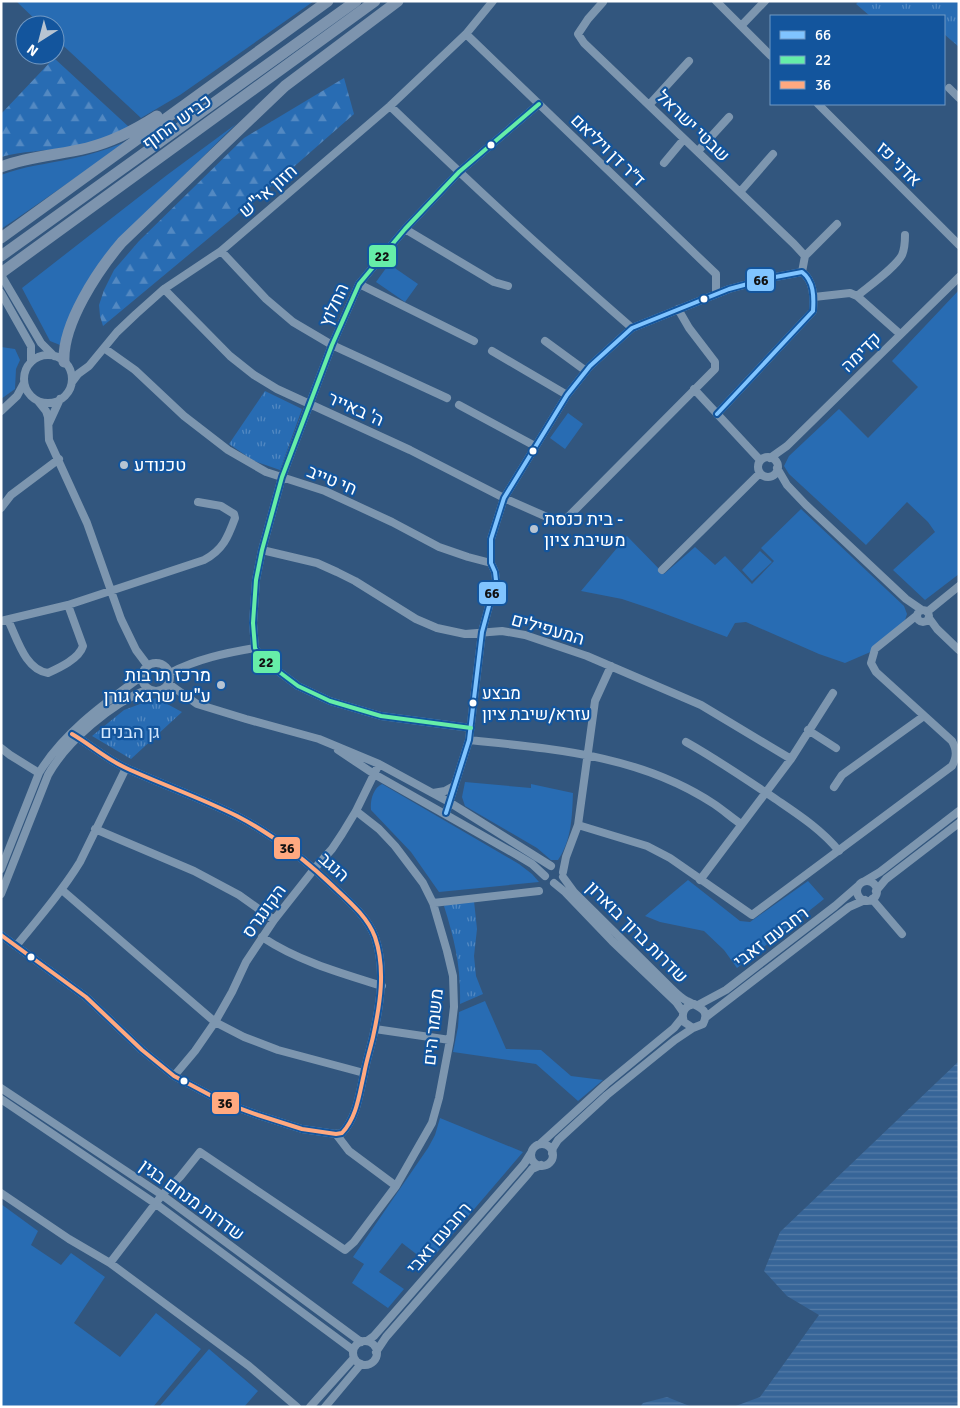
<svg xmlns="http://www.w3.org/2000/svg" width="960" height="1408" viewBox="0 0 960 1408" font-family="Signika,Heebo,sans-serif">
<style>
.grass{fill:#286cb3}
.forest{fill:url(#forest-firs)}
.park{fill:url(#park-tufts)}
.water{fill:url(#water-rules)}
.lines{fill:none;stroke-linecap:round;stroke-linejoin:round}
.minor{stroke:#7d96af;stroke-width:8}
.highway{stroke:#7d94ae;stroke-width:11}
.bus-1-casing{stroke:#13559d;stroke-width:8}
.bus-2-casing{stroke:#13559d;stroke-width:8}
.bus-3-casing{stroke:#13559d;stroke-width:8}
.bus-1{stroke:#80c4ff;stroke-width:4}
.bus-2{stroke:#66eda8;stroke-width:4}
.bus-3{stroke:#ffa980;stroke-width:4}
.bus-dot{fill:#fff;stroke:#13559d;stroke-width:2}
.poi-dot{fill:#b7c4d2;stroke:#13559d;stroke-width:2}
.labels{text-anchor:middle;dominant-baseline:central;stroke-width:4.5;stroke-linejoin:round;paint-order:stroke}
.bus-label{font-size:17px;fill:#fff;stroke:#13559d;text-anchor:start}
.street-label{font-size:18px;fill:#fff;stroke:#13559d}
.poi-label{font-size:18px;fill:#fff;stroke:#13559d;text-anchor:start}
.park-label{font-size:18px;fill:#d2e7fd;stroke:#13559d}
.line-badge{stroke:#13559d;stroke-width:2}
.pale-badge-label{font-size:14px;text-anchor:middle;font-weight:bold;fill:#111}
</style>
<defs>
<pattern id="forest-firs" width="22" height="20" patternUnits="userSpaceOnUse" patternTransform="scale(1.25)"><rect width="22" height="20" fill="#286cb3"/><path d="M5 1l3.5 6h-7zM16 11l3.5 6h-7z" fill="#5389c2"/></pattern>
<pattern id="park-tufts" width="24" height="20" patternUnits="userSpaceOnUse" patternTransform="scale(1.25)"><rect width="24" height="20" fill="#286cb3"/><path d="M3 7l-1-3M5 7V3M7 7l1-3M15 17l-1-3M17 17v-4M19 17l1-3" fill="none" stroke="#5389c2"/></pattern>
<pattern id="water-rules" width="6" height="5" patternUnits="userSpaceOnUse" patternTransform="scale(1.25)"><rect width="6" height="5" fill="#376598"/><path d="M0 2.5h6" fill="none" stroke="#557ca7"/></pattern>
</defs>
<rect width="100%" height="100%" fill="#32567e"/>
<path class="grass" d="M16,1H314L180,95L141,118L55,38V25H41Z
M236,124L127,232L60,345L50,341L22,288L167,175Z
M130,140L16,219L1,229V175C24,166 47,164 70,159C91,155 111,148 130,140Z
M389,264L418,284L405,302L376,282Z
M959,290V574L925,600L893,570L935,532L928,522L907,502L866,545L789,474L784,466L789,456L839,409L868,438L918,387L892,361Z
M1,347L15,349L20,360L16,369L15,389L1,399Z
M568,413L583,424L565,449L550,438Z
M801,509L904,606L907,614L905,620L875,650L845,663L819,654L746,622L735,623L727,637L652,609L622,599L581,591L627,536L664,574L695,547L715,565L725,556L752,584L774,561L761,548Z
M760,551L772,562L752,581L742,570Z
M465,782L531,788V784L573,793C572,816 572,840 558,860H551L537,848L465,806L462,797Z
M382,784L519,864L532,874L539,882L439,892L411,852L371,810C370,801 373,788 382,784Z
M688,880L740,921L750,922L808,881L824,899L737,968L724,950L704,931L660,922L645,916Z
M485,1001L506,1049L541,1050L571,1076L603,1080L578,1101L536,1064L453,1052L458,1027L459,1012Z
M440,1118L523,1152L428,1263L402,1243L379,1272L404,1289L388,1308L352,1283L364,1264L353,1257L428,1148L435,1135Z
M1,1204L38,1231L31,1245L61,1265L71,1253L105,1277L74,1323L120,1357L156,1313L201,1349L153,1407H1Z
M209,1349L258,1391L244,1407H159Z"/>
<path class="forest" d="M54,58L130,128C110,137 88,144 67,148C45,151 22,151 1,157V114Z
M344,78L354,114L281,178L103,326L100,316L99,305L104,290L114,270L139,241L244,138Z"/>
<path class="park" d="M859,1H959V47L944,34V16H870L856,4Z
M265,391L302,409L280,470L254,461L229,444Z
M156,698L182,712L131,759L92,736L124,710Z
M474,901L477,929L474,956L476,976L483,994L460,1004C461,967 455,941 444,906L446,904Z"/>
<path class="water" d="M959,1061V1407H733L760,1397L819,1315L787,1296L764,1271L780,1232Z
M667,1397L692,1407H640L643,1403Z"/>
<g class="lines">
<path class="minor" d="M716,1L771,56
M603,2L588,19L578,34L584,43L794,244L805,256L802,272
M741,26L765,1
M466,34L716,274V294
M949,88L959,98
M818,104L959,245
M649,105L689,61
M390,106C469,182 549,256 632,328
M698,151L729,117
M664,163L684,139
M740,192L773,154
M405,229L494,282L508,286
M221,251L266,299L293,322L332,345L447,398
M805,256L837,224
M1,275L41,343L54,356
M359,284L474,341
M164,289L230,356L254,375L277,389L410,450L504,498L556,521L566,519L715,369V362L689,328L678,309
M1,293L31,346V362
M857,296C869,286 896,267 902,255C905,248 905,241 905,235
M814,297L850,293L857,296L900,334
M545,341L586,371
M104,348L135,370L184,416L228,450L266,472L325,491L392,522L439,547L468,557L491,563
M492,351L567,395
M24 379a24 24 0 1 1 48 0a24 24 0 1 1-48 0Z
M72,382L78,374L89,366L117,332L136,314L164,289L221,251L390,106L466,34L493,1
M694,389L760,460
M38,401L46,411L48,417L49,440L87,523L121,619L136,650L148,666
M459,405L535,446
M1,411L17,396L24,383
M49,423L60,399
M758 467a10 10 0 1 1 20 0a10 10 0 1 1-20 0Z
M770,458L787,446L959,277
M777,468L787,485L806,505L906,599L922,610
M1,508L11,495L59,459
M262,550L317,563L337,572L355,581L416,619L437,628L465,634L502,631L525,635L587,656L701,705L791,759
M662,570L760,473
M917 616a6 6 0 1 1 12 0a6 6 0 1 1-12 0Z
M927,612L959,586
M929,618L937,629L959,650
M8,620C17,638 25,670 48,673C59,668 79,659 83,646L68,605
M1,621L68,605L204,560C223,550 228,537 235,518L234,514L221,506L198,502
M142 677a14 14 0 1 1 28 0a14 14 0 1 1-28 0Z
M170,673C197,659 225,653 255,648
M169,684L197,704L246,719L319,739L379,764L449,802L551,866
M471,728L381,716L330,701L298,686L262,659L255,648L253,623L256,580L262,550L282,477L332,345L359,284L405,229L459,172L539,104
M808,730L836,748
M469,740C554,749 640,755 714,804C723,810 732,818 741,824
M686,742C718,760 747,780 777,800C799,815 822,830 839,851
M1,748L10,755L39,773
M338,750L374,774L517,855L532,864L545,876
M834,787L842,775L924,716
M433,793L445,791L454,786
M446,813L469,740L482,632L496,580L495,572L491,563V539L504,498L567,395L590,366L632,328L729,289L770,278L802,272C814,281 814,297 813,311L717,414
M578,825L647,846L670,858L752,915L952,766C957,757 957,750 952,741L876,672L871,663L875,649L916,616
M95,829L194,871L239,895L274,920
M1,869L39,773C64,732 104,704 142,676
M563,872L566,857L578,825L595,701L611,666
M563,877L574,892L671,988C676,993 681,998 687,1001C697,1007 711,1008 703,1024L693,1028L684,1022C681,1013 684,1006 694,1004
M700,880L791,759L833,693
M865,881L880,872L959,811
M857 891a10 10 0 1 1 20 0a10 10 0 1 1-20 0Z
M554,883L565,892L612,941L676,1002L683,1012
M62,890L215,1022L244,1037L278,1050L364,1073
M876,891L886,879L959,823
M1,894L48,775C67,741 112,703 148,689
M872,899L902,934
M433,903L539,891
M1,935L86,997L142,1050L174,1076L225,1103L258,1115L302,1129L336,1134L342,1133C357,1117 359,1095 364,1074C366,1062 370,1050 373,1037C380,1005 386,969 375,937C368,918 351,903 337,890C309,863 272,834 237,816C201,798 163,785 126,768C106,759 91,745 72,734
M262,937C298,961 340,973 382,986
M16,946C38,919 61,893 80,862L126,768
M698,1005L726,990L835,906L858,886
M706,1017L849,907L865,900
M375,1029L450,1040
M174,1076L195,1051L215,1022L232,992L246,962L274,920L315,868L332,849L342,834L356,811L379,764
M1,1088L162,1195L361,1342
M1,1099L156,1204L353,1350
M336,1134L349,1151L396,1186
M540,1144L606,1084L674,1028L682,1018
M531 1155a11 11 0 1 1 22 0a11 11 0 1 1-22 0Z
M552,1153L553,1148L558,1140L607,1095L675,1040L693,1028
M1,1193L69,1239L110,1263L249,1366L297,1407
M110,1263L162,1195L180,1177L200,1152L345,1250L354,1242L396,1186L432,1123L439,1098L450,1040L454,1007L453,976L447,951L433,903L423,883L395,846L379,829L356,811
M367,1341L374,1336L524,1164L531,1153
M353 1353a12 12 0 1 1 24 0a12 12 0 1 1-24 0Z
M376,1352L386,1337L528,1174L532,1169L541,1165
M310,1407L354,1358
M325,1407L361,1364"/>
<path class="highway" d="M1,167C29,156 59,155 87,148C112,142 135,130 157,116
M1,238L328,1
M1,256L356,1
M1,273L375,1
M64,362C62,324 98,270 122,242L285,86L398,1"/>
<g class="bus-1-casing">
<path id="bus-1" d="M446,813L469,740L482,632L496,580L495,572L491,563V539L504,498L567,395L590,366L632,328L729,289L770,278L802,272C814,281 814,297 813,311L717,414"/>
</g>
<g class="bus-2-casing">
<path id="bus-2" d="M471,728L381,716L330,701L298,686L262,659L255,648L253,623L256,580L262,550L282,477L332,345L359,284L405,229L459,172L539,104"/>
</g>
<g class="bus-3-casing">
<path id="bus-3" d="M1,935L86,997L142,1050L174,1076L225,1103L258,1115L302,1129L336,1134L342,1133C357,1117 359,1095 364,1074C366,1062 370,1050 373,1037C380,1005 386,969 375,937C368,918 351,903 337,890C309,863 272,834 237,816C201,798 163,785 126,768C106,759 91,745 72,734"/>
</g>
<use href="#bus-1" class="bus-1"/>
<use href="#bus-2" class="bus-2"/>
<use href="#bus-3" class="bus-3"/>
</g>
<g class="bus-dot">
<circle cx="491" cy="145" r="4.5"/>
<circle cx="704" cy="299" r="4.5"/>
<circle cx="533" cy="451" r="4.5"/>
<circle cx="473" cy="703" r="4.5"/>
<circle cx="31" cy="957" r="4.5"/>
<circle cx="184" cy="1081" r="4.5"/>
</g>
<g class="poi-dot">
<circle cx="124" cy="465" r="5"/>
<circle cx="534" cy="529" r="5"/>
<circle cx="221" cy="685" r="5"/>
</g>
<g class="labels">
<g class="bus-label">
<text x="482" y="693">מבצע<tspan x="482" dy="21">עזרא/שיבת ציון</tspan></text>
</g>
<g class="street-label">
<text transform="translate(177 122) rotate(-36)">כביש החוף</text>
<text transform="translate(693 126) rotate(44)">שבטי ישראל</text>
<text transform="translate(608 150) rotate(44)">ד״ר דן ויליאם</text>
<text transform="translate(899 164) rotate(45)">אדני פז</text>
<text transform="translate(268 191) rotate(-41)">חזון אי"ש</text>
<text transform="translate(334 305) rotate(-65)">החלוץ</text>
<text transform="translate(861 352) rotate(-45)">קדימה</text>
<text transform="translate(356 409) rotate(24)">ה' באייר</text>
<text transform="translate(332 480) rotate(22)">חי טייב</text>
<text transform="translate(548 629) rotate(16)">המעפילים</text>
<text transform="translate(334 867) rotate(42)">הנגב</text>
<text transform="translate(264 911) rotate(-54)">הקונגרס</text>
<text transform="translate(637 932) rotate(45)">שדרות ברוך בוארון</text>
<text transform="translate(771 937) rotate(-37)">רחבעם זאבי</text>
<text transform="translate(433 1027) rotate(-84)">משמר הים</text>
<text transform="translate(192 1200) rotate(36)">שדרות מנחם בגין</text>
<text transform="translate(439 1238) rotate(-49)">רחבעם זאבי</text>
</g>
<g class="poi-label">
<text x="134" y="465">טכנודע</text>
<text x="544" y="519">בית כנסת -<tspan x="544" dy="21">משיבת ציון</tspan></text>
<text x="211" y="675" text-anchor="end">מרכז תרבות<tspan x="211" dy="21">ע"ש שרגא גורן</tspan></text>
</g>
<g class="park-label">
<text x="130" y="732">גן הבנים</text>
</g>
</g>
<g class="line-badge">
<rect x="368" y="244" width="29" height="24" rx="5" fill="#66eda8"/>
<rect x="746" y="268" width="29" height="24" rx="5" fill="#80c4ff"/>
<rect x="478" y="581" width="29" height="24" rx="5" fill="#80c4ff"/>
<rect x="252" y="650" width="29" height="24" rx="5" fill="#66eda8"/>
<rect x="273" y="836" width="28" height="24" rx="5" fill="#ffa980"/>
<rect x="211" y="1091" width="29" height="24" rx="5" fill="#ffa980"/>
</g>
<g class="pale-badge-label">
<text x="382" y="261">22</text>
<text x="761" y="285">66</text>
<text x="492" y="598">66</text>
<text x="266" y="667">22</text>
<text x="287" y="853">36</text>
<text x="225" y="1108">36</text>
</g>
<rect width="960" height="1408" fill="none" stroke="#ffffff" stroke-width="5"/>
<rect x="770" y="15" width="175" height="90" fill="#13559d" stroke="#7199c4"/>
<rect x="780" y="31" width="25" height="8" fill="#80c4ff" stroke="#7199c4"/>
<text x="815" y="40" font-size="15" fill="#ffffff">66</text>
<rect x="780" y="56" width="25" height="8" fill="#66eda8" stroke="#7199c4"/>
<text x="815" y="65" font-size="15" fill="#ffffff">22</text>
<rect x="780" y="81" width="25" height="8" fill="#ffa980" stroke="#7199c4"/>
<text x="815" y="90" font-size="15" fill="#ffffff">36</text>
<g transform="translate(40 40) rotate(216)"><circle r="24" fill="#13559d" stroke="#7199c4"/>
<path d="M0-4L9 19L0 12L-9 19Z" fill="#b7c4d2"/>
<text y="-8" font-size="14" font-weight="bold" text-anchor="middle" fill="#ffffff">N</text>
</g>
</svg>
